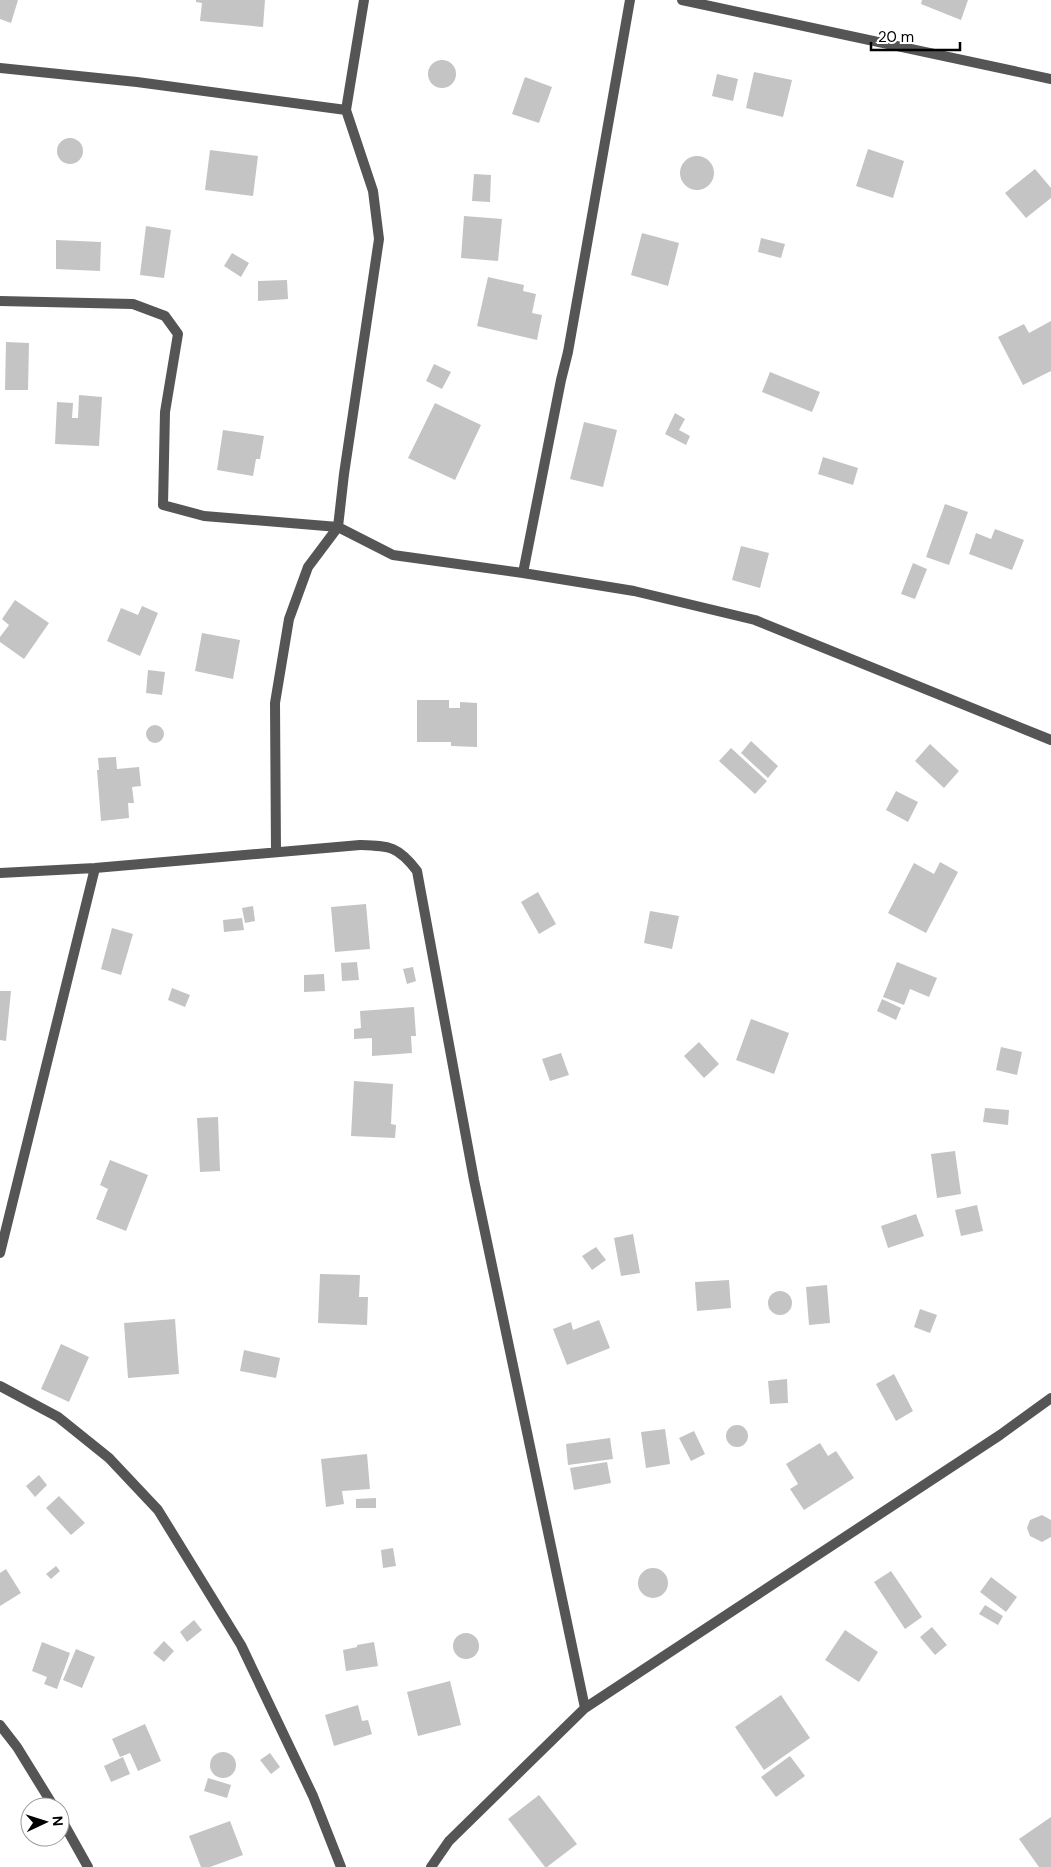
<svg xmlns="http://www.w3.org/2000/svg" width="1051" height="1867" viewBox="0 0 1051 1867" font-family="'DM Sans',sans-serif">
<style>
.building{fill:#c4c4c4}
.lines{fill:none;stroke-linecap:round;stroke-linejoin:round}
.minor{stroke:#555;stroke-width:10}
</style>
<rect width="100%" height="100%" fill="#fff"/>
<path class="building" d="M0,0H18L11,23L0,19Z
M196,0H265L263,27L200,21L202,3L196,2Z
M922,0H968L961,20L921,4Z
M428 74a14 14 0 1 1 28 0a14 14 0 1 1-28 0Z
M754,72L792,80L783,117L746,108Z
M717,74L738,79L733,101L712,96Z
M525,77L552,87L539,123L512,114Z
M57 151a13 13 0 1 1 26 0a13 13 0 1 1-26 0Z
M868,149L904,161L893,198L856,186Z
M210,150L258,156L253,196L205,190Z
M680 173a17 17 0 1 1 34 0a17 17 0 1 1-34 0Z
M1035,169L1051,188V198L1026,218L1005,193Z
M474,174L491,175L490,202L472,201Z
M464,216L502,219L498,261L461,258Z
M146,226L171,230L164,278L140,275Z
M642,233L679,243L668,286L631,275Z
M761,238L785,244L781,258L758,252Z
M56,240L101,242L100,271L56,269Z
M232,253L249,263L241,277L224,266Z
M488,277L524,285L523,291L536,294L532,313L542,315L537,340L477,326Z
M287,280L288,299L258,301V281Z
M1051,321V371L1023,385L998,337L1024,324L1029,333Z
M6,342L29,343L28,390H5Z
M434,364L451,372L442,389L426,381Z
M770,372L820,392L812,412L762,392Z
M79,395L102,397L99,446L55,444L57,402L73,403L72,418H78Z
M435,403L481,425L455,480L408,458Z
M675,413L685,419L679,430L690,436L686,445L665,434Z
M584,422L617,430L603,487L570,479Z
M223,430L264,436L260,459H256L253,476L217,470Z
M823,457L858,468L853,485L818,474Z
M945,504L968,512L949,565L926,557Z
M995,529L1024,540L1012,570L969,554L976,533L991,539Z
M741,546L769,553L760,588L732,580Z
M913,563L927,569L915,599L901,594Z
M15,600L49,623L24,659L0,642V637L9,625L2,619Z
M142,606L158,613L140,656L107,641L121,608L138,615Z
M202,633L240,640L233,679L195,671Z
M148,670L165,672L162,695L146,693Z
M417,700H449V708H460V702L477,703V747L451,746V742H417Z
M146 734a9 9 0 1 1 18 0a9 9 0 1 1-18 0Z
M751,741L778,766L768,778L741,753Z
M930,744L959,771L944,788L915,761Z
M731,748L767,781L755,794L719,761Z
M116,757L117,769L139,767L141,786L132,787L134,803H128L129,818L101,821L97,770H99L98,758Z
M896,791L918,802L908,822L886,810Z
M940,862L958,872L926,933L888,913L914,863L934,874Z
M538,892L556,924L539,934L521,902Z
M366,904L370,949L335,952L331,907Z
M253,906L255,921L245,923L242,908Z
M650,911L679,916L672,949L644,943Z
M242,918L244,930L224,932L223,920Z
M112,928L133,934L121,975L101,969Z
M357,962L359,980L342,981L341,963Z
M897,962L937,978L929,997L910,989L904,1005L883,997Z
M413,967L416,981L407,984L403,969Z
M324,974L325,991L304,992V975Z
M172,988L190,995L185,1007L168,1000Z
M0,991H11L6,1041L0,1040Z
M882,999L901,1008L896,1020L877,1011Z
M414,1007L416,1036H411L412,1053L372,1056V1038L354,1039V1029L361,1028L360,1011Z
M751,1019L789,1033L774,1074L736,1060Z
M699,1042L719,1064L704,1078L684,1056Z
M1001,1047L1022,1052L1017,1075L996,1070Z
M561,1053L569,1075L550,1081L542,1059Z
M354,1081L393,1084L391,1124L396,1125L395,1138L351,1136Z
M985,1108L1009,1110L1008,1125L983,1122Z
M218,1117L220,1171L200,1172L197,1118Z
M955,1151L961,1194L937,1198L931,1154Z
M110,1160L148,1175L126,1231L96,1219L108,1189L100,1185Z
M977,1205L983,1231L961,1236L955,1210Z
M916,1214L924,1236L888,1248L881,1226Z
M633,1234L640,1273L621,1276L614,1238Z
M596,1247L606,1260L592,1270L582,1256Z
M320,1274L360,1275L359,1297H368L367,1325L318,1323Z
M729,1280L731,1308L697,1311L695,1282Z
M827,1285L830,1323L809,1325L806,1287Z
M768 1303a12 12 0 1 1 24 0a12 12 0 1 1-24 0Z
M920,1309L937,1315L930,1333L914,1327Z
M175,1319L179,1374L128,1378L124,1323Z
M599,1320L610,1348L567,1365L553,1329L571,1322L573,1330Z
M61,1344L89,1357L69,1402L41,1389Z
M244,1350L280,1358L276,1378L240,1371Z
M894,1374L913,1411L896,1421L876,1384Z
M787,1379L788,1403L770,1404L768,1381Z
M726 1436a11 11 0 1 1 22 0a11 11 0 1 1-22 0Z
M665,1429L670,1464L646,1468L641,1432Z
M694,1431L705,1454L691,1461L679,1438Z
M610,1438L613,1459L568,1465L566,1444Z
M820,1443L828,1456L836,1451L854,1478L804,1510L790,1489L798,1484L786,1464Z
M367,1454L370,1489L342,1491L344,1504L326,1507L321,1459Z
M607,1462L611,1483L574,1490L570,1468Z
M39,1475L47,1485L35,1497L26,1486Z
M59,1496L85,1523L71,1535L46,1508Z
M376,1498V1508H356V1499Z
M1042,1515L1051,1520V1537L1042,1542L1030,1536L1027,1528L1030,1520Z
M393,1548L396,1566L383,1568L381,1550Z
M56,1566L60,1571L51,1579L46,1574Z
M638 1583a15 15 0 1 1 30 0a15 15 0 1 1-30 0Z
M6,1569L21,1593L0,1606V1573Z
M891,1571L922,1617L905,1629L874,1582Z
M991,1577L1017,1597L1006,1612L980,1592Z
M985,1605L1003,1616L998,1625L979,1614Z
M194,1620L202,1630L187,1642L180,1632Z
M932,1627L947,1645L935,1655L920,1637Z
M845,1630L878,1652L859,1682L825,1660Z
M453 1646a13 13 0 1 1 26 0a13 13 0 1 1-26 0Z
M164,1641L174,1651L164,1662L153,1653Z
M42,1642L70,1653L57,1689L44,1684L47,1677L32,1671Z
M374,1642L378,1666L346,1671L343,1650L357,1647V1645Z
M76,1649L95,1657L82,1688L63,1680Z
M450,1681L461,1725L418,1736L407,1692Z
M781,1695L810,1738L764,1770L735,1727Z
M358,1705L362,1721L368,1720L372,1734L334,1746L325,1715Z
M145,1724L161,1761L138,1771L130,1753L120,1757L112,1739Z
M210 1765a13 13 0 1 1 26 0a13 13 0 1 1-26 0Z
M270,1753L280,1767L271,1774L260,1760Z
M790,1756L805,1776L776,1797L761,1777Z
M123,1757L130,1774L111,1782L104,1766Z
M208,1778L231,1785L227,1798L204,1791Z
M539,1795L577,1844L547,1867H545L508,1819Z
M1051,1817V1867H1039L1019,1839Z
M230,1821L243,1855L210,1867H201L189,1836Z"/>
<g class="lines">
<path class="minor" d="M364,0L346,110L373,191L379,239L344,474L338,527L393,555L523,573L634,591L755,620L1051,740
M682,0L1051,79
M0,68L137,82L346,110
M0,301L133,304L165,316L178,334L165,412L163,505L204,516L338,527
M523,573L561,380L568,352L630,0
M276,852L275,703L289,619L308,567L338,527
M0,873L95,868L360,845C390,846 398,846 417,871L474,1180L585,1708
M0,1253L95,868
M0,1386L58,1417L109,1458L158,1510L241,1645L313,1796L341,1867
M0,1725L17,1747L54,1807
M60,1817L88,1867
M431,1867L449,1841L585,1708L1000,1435L1051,1398"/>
</g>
<g transform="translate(45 1822) rotate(86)"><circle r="24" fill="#ffffff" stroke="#999999"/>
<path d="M0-4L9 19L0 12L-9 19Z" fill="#000000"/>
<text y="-8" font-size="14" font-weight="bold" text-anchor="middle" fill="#000000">N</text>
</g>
<path d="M871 42v8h89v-8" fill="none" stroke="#000000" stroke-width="2.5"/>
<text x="878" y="42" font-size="15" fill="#000000" stroke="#ffffff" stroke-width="4" paint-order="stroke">20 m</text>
</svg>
